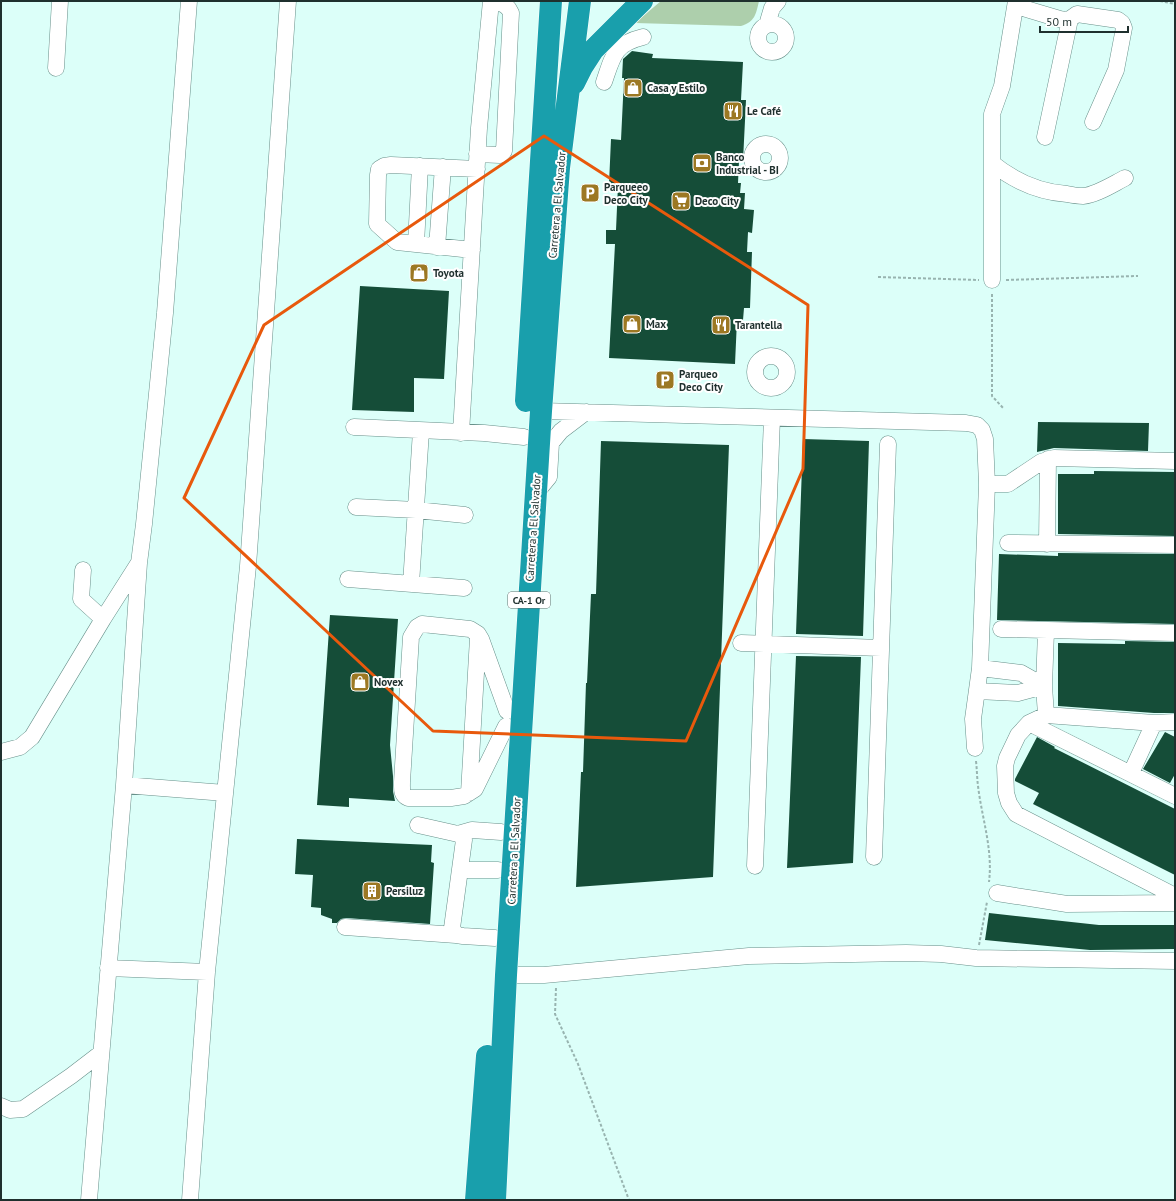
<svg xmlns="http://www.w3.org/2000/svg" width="1176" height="1201" viewBox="0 0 1176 1201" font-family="'PT Sans',sans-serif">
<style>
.green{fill:#adcfac}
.building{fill:#154d38}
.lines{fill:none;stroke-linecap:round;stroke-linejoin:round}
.minor-casing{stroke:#68908a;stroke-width:17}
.highway-casing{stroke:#fff;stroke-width:23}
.path{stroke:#98b4b0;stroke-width:2;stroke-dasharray:3 2;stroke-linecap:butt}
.minor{stroke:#fff;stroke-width:16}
.highway{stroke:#199fac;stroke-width:22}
.marked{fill:none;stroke:#e8590c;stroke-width:3;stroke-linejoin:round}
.labels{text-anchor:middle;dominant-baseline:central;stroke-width:4;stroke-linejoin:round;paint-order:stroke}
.shield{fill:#fff;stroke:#626e6d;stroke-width:1}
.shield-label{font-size:10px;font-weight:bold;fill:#1f302e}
.poi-label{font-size:11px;font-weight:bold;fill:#1f302e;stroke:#fff;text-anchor:start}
.street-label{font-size:11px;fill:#1f302e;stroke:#fff}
</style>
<rect width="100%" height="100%" fill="#dcfff9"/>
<path class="green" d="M661,1H759C756,14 755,22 741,26L635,23Z"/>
<path class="building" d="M632,51L653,54L652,58L743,62L741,100H746L743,161H739L738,183H741L740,193H745L744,209L754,210L752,233L748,232L747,252H752L750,308H744L743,320H737L735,364L609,358L615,244H606V230H616L618,185L609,184L611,139L621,140L624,78H622L623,59Z
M360,286L449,291L444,379L414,378V412L352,410Z
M1038,422L1149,423L1148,451L1054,448L1037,452Z
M803,439L869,441L863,636L796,634Z
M601,441L729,445L713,877L576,887L581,772H583L586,683H587L591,594H596Z
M1094,471L1175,472V536L1058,534V474H1094Z
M1058,553L1175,554V624L997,620L999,554L1058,556Z
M330,615L398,619L390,745L393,776V791L395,801L349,798V807L317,805Z
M1125,641L1175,642V713H1154L1058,706V643L1125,644Z
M796,656L861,657L853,863L787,868Z
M1165,732L1175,737V774L1170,783L1143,769Z
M1037,737L1055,747L1054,748L1175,809V875L1033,804L1039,793L1015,781V779Z
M297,839L432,845L431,862L434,863L430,924L346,918L341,919L337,923H332V919L321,915V908L311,907L313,875L295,874Z
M989,913L1099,925H1175V949L1090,950L985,940Z"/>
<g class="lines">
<g class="minor-casing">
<path id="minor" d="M1016,6L1063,20L1070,19L1077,14L1118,20L1122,23L1124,28L1116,70L1093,122
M758 38a14 14 0 1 1 28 0a14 14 0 1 1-28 0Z
M767,25L772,8L778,1
M56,68L60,1
M604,82C613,56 614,44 643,37
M1045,137L1070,19
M752 158a14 14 0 1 1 28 0a14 14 0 1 1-28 0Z
M477,154L500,155L504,151L511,13C507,3 500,3 491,2
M992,163C1014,181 1039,192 1067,194C1072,195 1078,196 1083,196C1096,195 1113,184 1125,178
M416,244L420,166
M437,247L443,167
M472,250L397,242L377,224L378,175L379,169L384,166L391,165L477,169
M992,280V114L1002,86L1016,1
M755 372a16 16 0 1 1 32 0a16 16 0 1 1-32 0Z
M541,411L966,423L977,425L982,430L985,439L987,484L980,668L973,719L975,748
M354,427L484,433L524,437
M461,433L479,128L491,1
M987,484H1008L1041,462L1054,458L1175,461
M535,494L549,477L551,443L561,431L586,412
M356,507L416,510L465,515
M1008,543L1175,545
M1047,544L1048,459
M83,570L81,599L103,619
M348,579L464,588
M411,584L421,431
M1001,629L1175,633
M1046,631L1044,686L1046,715
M741,643L881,648
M980,668L1021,673L1044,686
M977,691L1018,693L1044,686
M1175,722L1154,723L1046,715L1029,723L1018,735L1007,758L1005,766L1006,793L1009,803L1016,814L1175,896
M1029,723L1175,796
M506,726L475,789L464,796L451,798H408C401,795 402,789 402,782L411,637L417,627L422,624L470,629L478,634L481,639L507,711
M1,752L20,747L32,737L103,619L138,564
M1131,773L1154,723
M124,785L225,793
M469,793L478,638
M418,825L458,834L462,836L464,840L452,928L456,935L463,936L495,938
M458,834L472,830L501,832
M874,857L888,444
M755,866L772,418
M460,870H498
M997,893L1067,904L1175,903
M345,927L456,935
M108,968L207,972
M506,975H544L749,956L906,953L941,954L976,958L1175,961
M1,1106L10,1110L23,1109L71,1076L101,1053
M89,1200L124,785L139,563L144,524L165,313L189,1
M190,1200L207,972L248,566L288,1"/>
</g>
<g class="highway-casing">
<path id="highway" d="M574,83L582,67L593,50L642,1
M526,401L551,1
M476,1200L487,1056
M495,1200L506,975L541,411L559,168L580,1"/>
</g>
<path class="path" d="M1160,1L1175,4
M878,277L979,280
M1006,280L1138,276
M992,294V396L1004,409
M976,761C977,770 977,778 978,786C982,819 993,849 989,882
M979,945L987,902
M556,988L555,1014L578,1064L629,1200"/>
<use href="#minor" class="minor"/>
<use href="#highway" class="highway"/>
</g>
<path class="marked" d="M544,136L808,305L803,469L686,741L433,731L184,498L264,325Z"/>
<defs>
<g id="shop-square" transform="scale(1)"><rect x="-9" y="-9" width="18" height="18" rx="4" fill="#9c7823" stroke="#fff"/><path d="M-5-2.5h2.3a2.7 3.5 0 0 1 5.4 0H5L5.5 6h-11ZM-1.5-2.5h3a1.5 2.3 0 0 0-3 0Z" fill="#fff"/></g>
<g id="restaurant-square" transform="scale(1)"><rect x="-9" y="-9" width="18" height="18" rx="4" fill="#9c7823" stroke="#fff"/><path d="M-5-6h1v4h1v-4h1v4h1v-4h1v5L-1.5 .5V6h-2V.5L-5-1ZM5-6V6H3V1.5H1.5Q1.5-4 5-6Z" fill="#fff"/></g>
<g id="bank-square" transform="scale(1)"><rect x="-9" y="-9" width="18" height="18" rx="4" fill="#9c7823" stroke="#fff"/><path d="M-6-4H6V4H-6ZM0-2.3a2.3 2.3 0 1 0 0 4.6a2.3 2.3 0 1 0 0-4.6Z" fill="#fff"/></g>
<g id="parking-square" transform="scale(1)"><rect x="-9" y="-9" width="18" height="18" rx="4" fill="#9c7823" stroke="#fff"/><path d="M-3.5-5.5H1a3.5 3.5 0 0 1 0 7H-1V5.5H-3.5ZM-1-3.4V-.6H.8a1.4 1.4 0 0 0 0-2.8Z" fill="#fff"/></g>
<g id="supermarket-square" transform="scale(1)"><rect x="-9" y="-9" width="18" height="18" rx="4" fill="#9c7823" stroke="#fff"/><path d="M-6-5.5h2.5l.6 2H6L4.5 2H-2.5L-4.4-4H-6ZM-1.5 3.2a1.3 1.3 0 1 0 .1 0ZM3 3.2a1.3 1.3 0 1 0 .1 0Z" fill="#fff"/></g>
<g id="building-square" transform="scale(1)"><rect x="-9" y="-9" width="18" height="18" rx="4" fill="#9c7823" stroke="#fff"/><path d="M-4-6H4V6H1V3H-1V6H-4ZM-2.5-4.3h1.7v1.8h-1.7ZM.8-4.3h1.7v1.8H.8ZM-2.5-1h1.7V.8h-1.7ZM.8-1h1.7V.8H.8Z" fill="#fff"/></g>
</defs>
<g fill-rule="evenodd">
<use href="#shop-square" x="633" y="88"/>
<use href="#restaurant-square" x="733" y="111"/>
<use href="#bank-square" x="702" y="163"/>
<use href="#parking-square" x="590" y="193"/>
<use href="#supermarket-square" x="681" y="201"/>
<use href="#shop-square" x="419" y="273"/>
<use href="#shop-square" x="632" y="324"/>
<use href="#restaurant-square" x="721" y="325"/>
<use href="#parking-square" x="665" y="380"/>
<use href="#shop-square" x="360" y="682"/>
<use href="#building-square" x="372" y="891"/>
</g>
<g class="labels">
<rect class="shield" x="508" y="592" width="42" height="16" rx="3"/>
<g class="shield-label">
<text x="529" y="600">CA-1 Or</text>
</g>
<g class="poi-label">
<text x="647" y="88">Casa y Estilo</text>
<text x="747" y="111">Le Café</text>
<text x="716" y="157">Banco<tspan x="716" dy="13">Industrial - BI</tspan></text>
<text x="604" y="187">Parqueeo<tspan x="604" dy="13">Deco City</tspan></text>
<text x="695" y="201">Deco City</text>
<text x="433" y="273">Toyota</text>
<text x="646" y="324">Max</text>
<text x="735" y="325">Tarantella</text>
<text x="679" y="374">Parqueo<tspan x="679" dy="13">Deco City</tspan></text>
<text x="374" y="682">Novex</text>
<text x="386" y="891">Persiluz</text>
</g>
<g class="street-label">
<text transform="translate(557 205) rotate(-85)">Carretera a El Salvador</text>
<text transform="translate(533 528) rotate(-86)">Carretera a El Salvador</text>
<text transform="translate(514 851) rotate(-87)">Carretera a El Salvador</text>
</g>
</g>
<rect width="1176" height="1201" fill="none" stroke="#1f302e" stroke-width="4"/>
<path d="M1040 26v6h88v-6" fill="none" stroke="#1f302e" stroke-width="2"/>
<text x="1046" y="26" font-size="12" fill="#1f302e" stroke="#ffffff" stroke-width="3" paint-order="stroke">50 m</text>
</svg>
